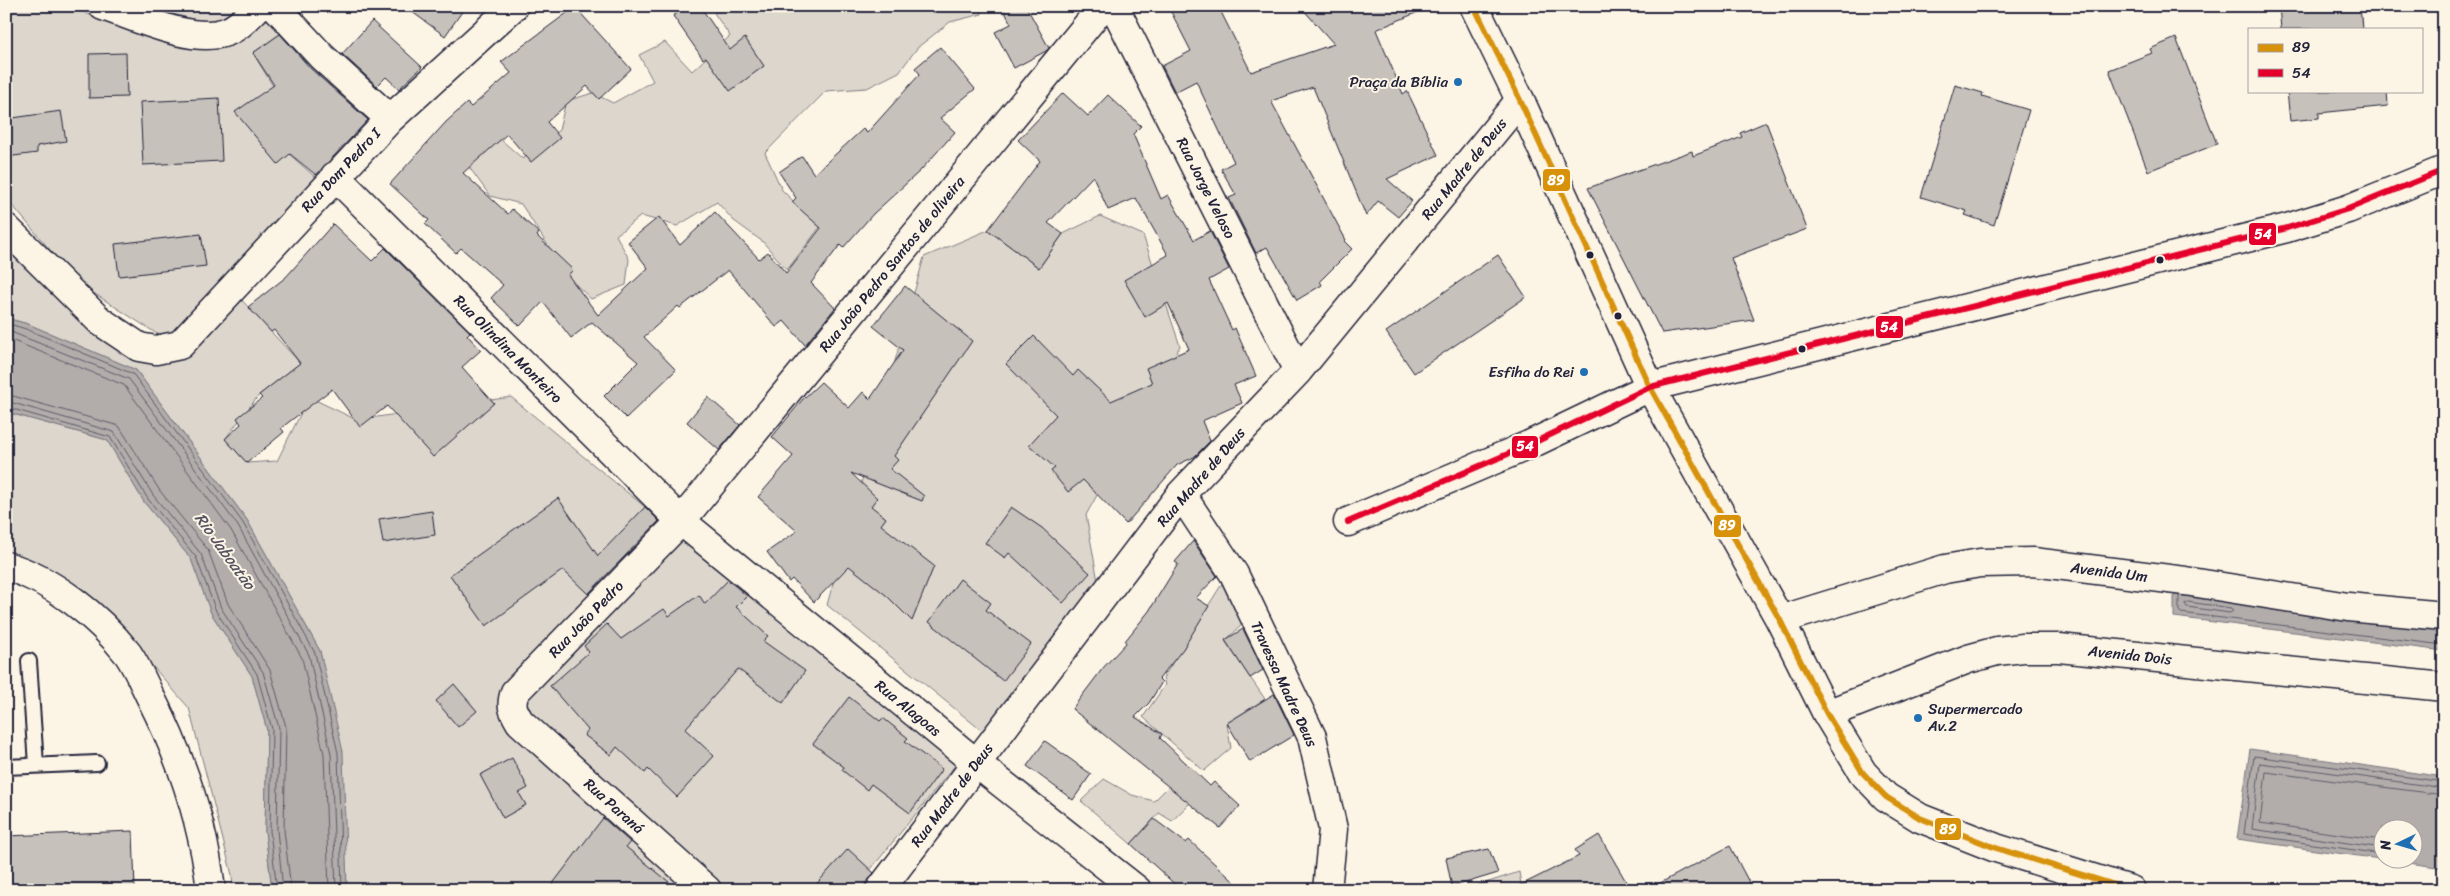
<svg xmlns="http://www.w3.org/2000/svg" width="2450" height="896" viewBox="0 0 2450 896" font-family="Sriracha,sans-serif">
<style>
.green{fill:#dcd6cc;stroke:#7f7c84}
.water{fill:#b2adab;stroke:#78757e;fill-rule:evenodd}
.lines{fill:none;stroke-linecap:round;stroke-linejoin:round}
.shore{stroke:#5c5a68;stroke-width:1}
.building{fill:#c6c1bb;stroke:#22223b}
.lane-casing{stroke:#22223b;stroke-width:18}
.street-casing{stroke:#22223b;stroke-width:31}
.secondary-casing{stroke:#22223b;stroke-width:31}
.lane{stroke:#fcf5e5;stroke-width:14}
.street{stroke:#fcf5e5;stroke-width:28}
.secondary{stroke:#fcf5e5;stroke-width:28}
.bus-1-casing{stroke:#fcf5e5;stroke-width:10}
.bus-2-casing{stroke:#fcf5e5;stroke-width:10}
.bus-1{stroke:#d79209;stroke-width:6}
.bus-2{stroke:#e4002b;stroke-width:6}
.poi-dot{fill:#1f6fb2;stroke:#fcf5e5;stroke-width:2}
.bus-dot{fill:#22223b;stroke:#fcf5e5;stroke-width:2}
.labels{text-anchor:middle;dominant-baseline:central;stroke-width:4;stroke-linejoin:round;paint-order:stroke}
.poi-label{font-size:15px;fill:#22223b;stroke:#fcf5e5;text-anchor:end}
.street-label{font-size:15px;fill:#22223b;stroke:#fcf5e5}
.water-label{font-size:16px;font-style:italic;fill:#545362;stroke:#fcf5e5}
.line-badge{stroke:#fcf5e5;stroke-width:2}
.badge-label{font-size:14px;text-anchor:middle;font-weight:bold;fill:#fff}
</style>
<rect width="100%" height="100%" fill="#fcf5e5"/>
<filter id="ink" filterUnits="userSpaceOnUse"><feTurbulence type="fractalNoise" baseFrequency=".02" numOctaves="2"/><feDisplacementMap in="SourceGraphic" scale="10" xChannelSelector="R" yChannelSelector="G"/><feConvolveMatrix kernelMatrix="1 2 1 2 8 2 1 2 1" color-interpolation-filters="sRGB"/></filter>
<g filter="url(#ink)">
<path class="green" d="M14,6H62L120,24L211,44L267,14L284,31L253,53L273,86L237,114L289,154L322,183L165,339L78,283L12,205L6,185V45Z
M143,6H244L228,24L192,19Z
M730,6H981L982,14L950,22L918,47L899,72L867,88L826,91L765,153L782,190L820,227L787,270L763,242L733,220L717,202L677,226L641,216L616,235L629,259L626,285L591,299L569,278L521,204L490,196L469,167L499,138L523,159L559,130L566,101L593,93L613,103L653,81L639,55L665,42L692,71L730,36L714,13Z
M1100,216L1143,235L1180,346L1086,515L1099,587L986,734L827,605L924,257L988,230L1039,268L1063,234Z
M6,242L172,360L237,295L300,363L259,395L225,439L247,463L277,461L309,397L357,420L511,397L957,763L854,890H347L344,825L320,651L247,520L136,370L28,324L6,318Z
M6,412L107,440L144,502L191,559L211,613L252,676L267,730L265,831L272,890H233L232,875L189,708L94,599L6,553Z
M1225,579L1247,620L1225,641L1265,699L1227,723L1231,748L1204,771L1143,717L1165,685L1163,678Z
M1178,777L1199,794L1172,821L1159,813L1131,844L1081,801L1104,779L1132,795L1154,801Z
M1519,872L1522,890H1464Z"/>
<path class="water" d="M6,318L28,324L136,370L247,520L320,651L343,752L347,890H272L265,831L267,730L252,676L211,613L191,559L144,502L107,440L6,412Z
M2174,588L2444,626V651L2174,617Z
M2250,749L2444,777V868L2237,839ZM2382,828H2412V858H2382Z"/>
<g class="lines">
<path class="shore" d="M6,323L26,329L133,374L243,523L315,653L338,753L342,890
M6,330L129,379L238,526L309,655L331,754L336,890
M6,338L124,385L231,530L302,658L324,754L329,890
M6,394L119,426L160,491L208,550L228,604L270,670L286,727L284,830L291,890
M6,401L114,432L153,495L201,554L221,608L263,672L279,728L277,830L283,890
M6,407L110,437L148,499L196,557L216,611L257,674L272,729L270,831L277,890
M2179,595V611L2181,613L2444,645
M2188,602L2231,608L2233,611L2230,613L2187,607L2185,604Z
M2382,840L2260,823L2266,772L2444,795
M2382,848L2252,829L2260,763L2444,788
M2382,854L2244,834L2254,756L2444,782"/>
</g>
<path class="building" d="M404,6H466L445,36Z
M686,6H700L730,50L745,38L764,66L730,91L706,57L703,59L673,16Z
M1002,6H1026L1049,48L1046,51L1014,68L995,32L1011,24Z
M1168,6H1218L1251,72L1334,44L1300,6H1432L1376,30L1403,94L1407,91L1438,155L1387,179L1412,201L1398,217L1378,201L1366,216L1313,87L1271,101L1346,240L1344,241L1352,249L1320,281L1322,285L1297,300L1267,247L1256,253L1229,198L1236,195L1221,169L1234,162L1196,81L1175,92L1162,66L1191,51Z
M2279,6H2360L2362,29H2281Z
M575,7L631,69L599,99L587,86L547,122L560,138L531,162L507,134L463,173L508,214L512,209L539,233L537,236L573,270L568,275L598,315L648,268L628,242L659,217L680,245L715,212L759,259L768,252L786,273L821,228L792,202L796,198L779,172L802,156L814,174L863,129L867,133L920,74L915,68L940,47L975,89L940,118L955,132L921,170L873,214L843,248L840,245L811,283L835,308L805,345L784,321L776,327L728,270L680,308L678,306L644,337L676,370L626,418L604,396L638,362L592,322L571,338L543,302L520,326L491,298L503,285L461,248L456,253L425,224L429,220L390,184L446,122L467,103L471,107L511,73L501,62Z
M372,21L422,67L399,89L386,77L377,86L342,54Z
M280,34L311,69L368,120L316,175L290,154L278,164L235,112L274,85L253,53Z
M2176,38L2217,144L2148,171L2109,70L2152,53L2150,49Z
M126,53L127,97L89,98V54Z
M1955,85L1983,93L1982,96L2029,110L1994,225L1965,215L1967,211L1921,197Z
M2287,91H2387L2388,106L2319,113V118L2290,121Z
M1063,93L1088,116L1108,95L1141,126L1133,134L1161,199L1168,195L1194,240L1210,231L1229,269L1209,280L1232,330L1235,328L1256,376L1234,385L1242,403L1202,421L1210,441L1194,457L1177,465L1126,524L1083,480L1068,492L1051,471L1055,468L1029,445L1056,415L1006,364L1034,336L1073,376L1078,370L1111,401L1152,383L1146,368L1189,349L1168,303L1145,317L1124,280L1168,255L1136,198L1108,210L1093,176L1048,223L1063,234L1039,268L988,230L1040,161L1018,140Z
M219,98L222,161L143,165L140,102Z
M61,111L66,141L37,146V153L6,157V119Z
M1766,122L1807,229L1731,258L1754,320L1662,333L1588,188L1692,151L1693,156L1742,137L1740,133Z
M333,224L372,261L385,248L470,332L467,335L481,350L462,367L494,403L433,457L387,406L360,427L332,389L281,428L284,432L247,463L225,439L241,424L237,418L262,398L259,395L300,363L274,330L271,332L248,307L286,277Z
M201,234L206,266L119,276L115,244Z
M1498,255L1526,297L1414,373L1386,332Z
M905,286L972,341L894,456L898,460L890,469L924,496L922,501L851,473L877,498L871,506L886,518L881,525L934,566L912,621L887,596L849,566L814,602L792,579L789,582L767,552L797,531L758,497L793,456L772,437L803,399L821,382L849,408L863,392L870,399L903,350L873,326Z
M708,397L740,425L719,450L687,422Z
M558,498L598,556L645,507L659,521L588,594L563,570L486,626L450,575Z
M1011,507L1042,528L1090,573L1063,603L1009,553L1005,558L985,543Z
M432,511L435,535L383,543L379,519Z
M1193,541L1217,576L1196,598L1209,606L1183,649L1159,679L1162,682L1149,703L1135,717L1162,734L1160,738L1210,786L1214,782L1240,806L1220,828L1072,709L1103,668L1126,643L1125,641L1149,611L1178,564L1175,562Z
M960,579L991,603L986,610L1031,644L1003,681L929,622Z
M728,580L747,596L736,607L768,636L763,641L805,671L783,703L738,669L685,729L714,756L677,797L648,769L645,773L617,747L611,755L584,735L588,730L550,686L589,652L584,646L607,624L621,639L664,609L669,616L699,595L705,604Z
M1243,629L1263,670L1250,678L1225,640Z
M454,684L477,711L458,727L436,701Z
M1274,694L1294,735L1250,762L1227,723Z
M849,697L880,721L883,718L908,738L905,741L942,769L910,813L871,784L867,790L842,770L844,767L813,744Z
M1045,741L1091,774L1073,800L1027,766Z
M512,758L528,788L519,793L526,805L503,818L480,775Z
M603,818L630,842L626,847L679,890H548Z
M1154,819L1186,843L1189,840L1243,890H1181L1131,844Z
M133,831L135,890H6V836Z
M1599,835L1631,890H1511L1579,856L1575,850Z
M1730,846L1753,890H1647Z
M848,849L874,873L861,890H811Z
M1489,849L1498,873L1452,887L1446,858Z"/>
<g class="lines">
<g class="lane-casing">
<path id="lane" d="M29,661L36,765
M6,767L97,763"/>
</g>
<g class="street-casing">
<path id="street" d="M103,6C136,17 192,44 226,32C240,27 248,16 259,6
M275,6L322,57L390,119
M1114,6L1298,371
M335,176L681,521L976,763L1137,890
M6,228L100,321L139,347L156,350L180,345L390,119L514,6
M1181,494L1234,574L1312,737L1333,829L1327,890
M1348,522L1529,445L1650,387L2287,228L2348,209L2444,170
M6,566C53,580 98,616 128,654C137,667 144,684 151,698C182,759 203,821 211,890
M707,890L520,722C513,710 510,706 515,692L681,521L1103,6
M880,890L1181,494L1298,371L1520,100"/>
</g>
<g class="secondary-casing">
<path id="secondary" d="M1474,6L1520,100L1650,387L1780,620L1827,714L1863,773L1886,797L1920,818L1996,848L2131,890
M1780,620L1945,569L1980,563L2033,562L2185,581L2348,607L2444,616
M1827,714L1968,659L1997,651L2023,648H2059L2444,687"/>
</g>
<use href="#lane" class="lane"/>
<use href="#street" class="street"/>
<use href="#secondary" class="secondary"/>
<g class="bus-1-casing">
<path id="bus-1" d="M1474,6L1520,100L1650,387L1780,620L1827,714L1863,773L1886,797L1920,818L1996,848L2131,890"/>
</g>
<g class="bus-2-casing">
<path id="bus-2" d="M1348,522L1529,445L1650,387L2287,228L2348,209L2444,170"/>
</g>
<use href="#bus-1" class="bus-1"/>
<use href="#bus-2" class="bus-2"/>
</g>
</g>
<g class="poi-dot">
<circle cx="1458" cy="82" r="5"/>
<circle cx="1584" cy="372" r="5"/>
<circle cx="1918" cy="718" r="5"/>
</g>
<g class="bus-dot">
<circle cx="1590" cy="255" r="4.5"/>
<circle cx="2160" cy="260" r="4.5"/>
<circle cx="1618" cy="316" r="4.5"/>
<circle cx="1802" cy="349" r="4.5"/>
</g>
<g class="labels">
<g class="poi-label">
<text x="1448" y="82">Praça da Bíblia</text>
<text x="1574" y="372">Esfiha do Rei</text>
<text x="1928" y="709" text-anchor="start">Supermercado<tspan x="1928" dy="17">Av.2</tspan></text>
</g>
<g class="street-label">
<text transform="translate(1464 169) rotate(-51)">Rua Madre de Deus</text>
<text transform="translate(341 170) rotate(-47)">Rua Dom Pedro I</text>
<text transform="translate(1206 188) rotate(63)">Rua Jorge Veloso</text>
<text transform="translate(892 264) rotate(-51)">Rua João Pedro Santos de oliveira</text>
<text transform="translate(508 349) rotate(45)">Rua Olindina Monteiro</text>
<text transform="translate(1201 477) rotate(-49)">Rua Madre de Deus</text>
<text transform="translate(2109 572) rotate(7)">Avenida Um</text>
<text transform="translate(586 619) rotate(-46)">Rua João Pedro</text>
<text transform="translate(2130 655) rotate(6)">Avenida Dois</text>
<text transform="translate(1284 684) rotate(65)">Travessa Madre Deus</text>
<text transform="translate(908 708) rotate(39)">Rua Alagoas</text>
<text transform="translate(952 795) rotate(-53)">Rua Madre de Deus</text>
<text transform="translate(614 806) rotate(42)">Rua Paraná</text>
</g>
<g class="water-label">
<text transform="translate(225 551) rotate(54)">Rio Jaboatão</text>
</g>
</g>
<g class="line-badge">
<rect x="1542" y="168" width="29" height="24" rx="5" fill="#d79209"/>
<rect x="2248" y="222" width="29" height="24" rx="5" fill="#e4002b"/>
<rect x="1875" y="315" width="29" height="24" rx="5" fill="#e4002b"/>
<rect x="1511" y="435" width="28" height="24" rx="5" fill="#e4002b"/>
<rect x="1713" y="514" width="29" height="24" rx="5" fill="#d79209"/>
<rect x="1934" y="817" width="28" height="24" rx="5" fill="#d79209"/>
</g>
<g class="badge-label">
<text x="1556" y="185">89</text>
<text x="2263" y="239">54</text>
<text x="1889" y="332">54</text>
<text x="1525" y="451">54</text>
<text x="1727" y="530">89</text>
<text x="1948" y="834">89</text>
</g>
<rect width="2450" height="896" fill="none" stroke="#fcf5e5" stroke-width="25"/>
<rect x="12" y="12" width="2425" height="871" fill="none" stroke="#22223b" stroke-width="2" filter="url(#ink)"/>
<rect x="2248" y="28" width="175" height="65" fill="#fcf5e5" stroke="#a5a1a1"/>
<rect x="2258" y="44" width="25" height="8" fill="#d79209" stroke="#a5a1a1"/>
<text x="2292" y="52" font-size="15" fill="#22223b">89</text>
<rect x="2258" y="69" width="25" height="8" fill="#e4002b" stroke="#a5a1a1"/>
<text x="2292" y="78" font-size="15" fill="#22223b">54</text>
<g transform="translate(2398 844) rotate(265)"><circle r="24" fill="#fcf5e5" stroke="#a5a1a1"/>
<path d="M0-4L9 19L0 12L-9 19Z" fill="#1f6fb2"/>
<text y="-8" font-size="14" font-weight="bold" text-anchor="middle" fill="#22223b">N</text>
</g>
</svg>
